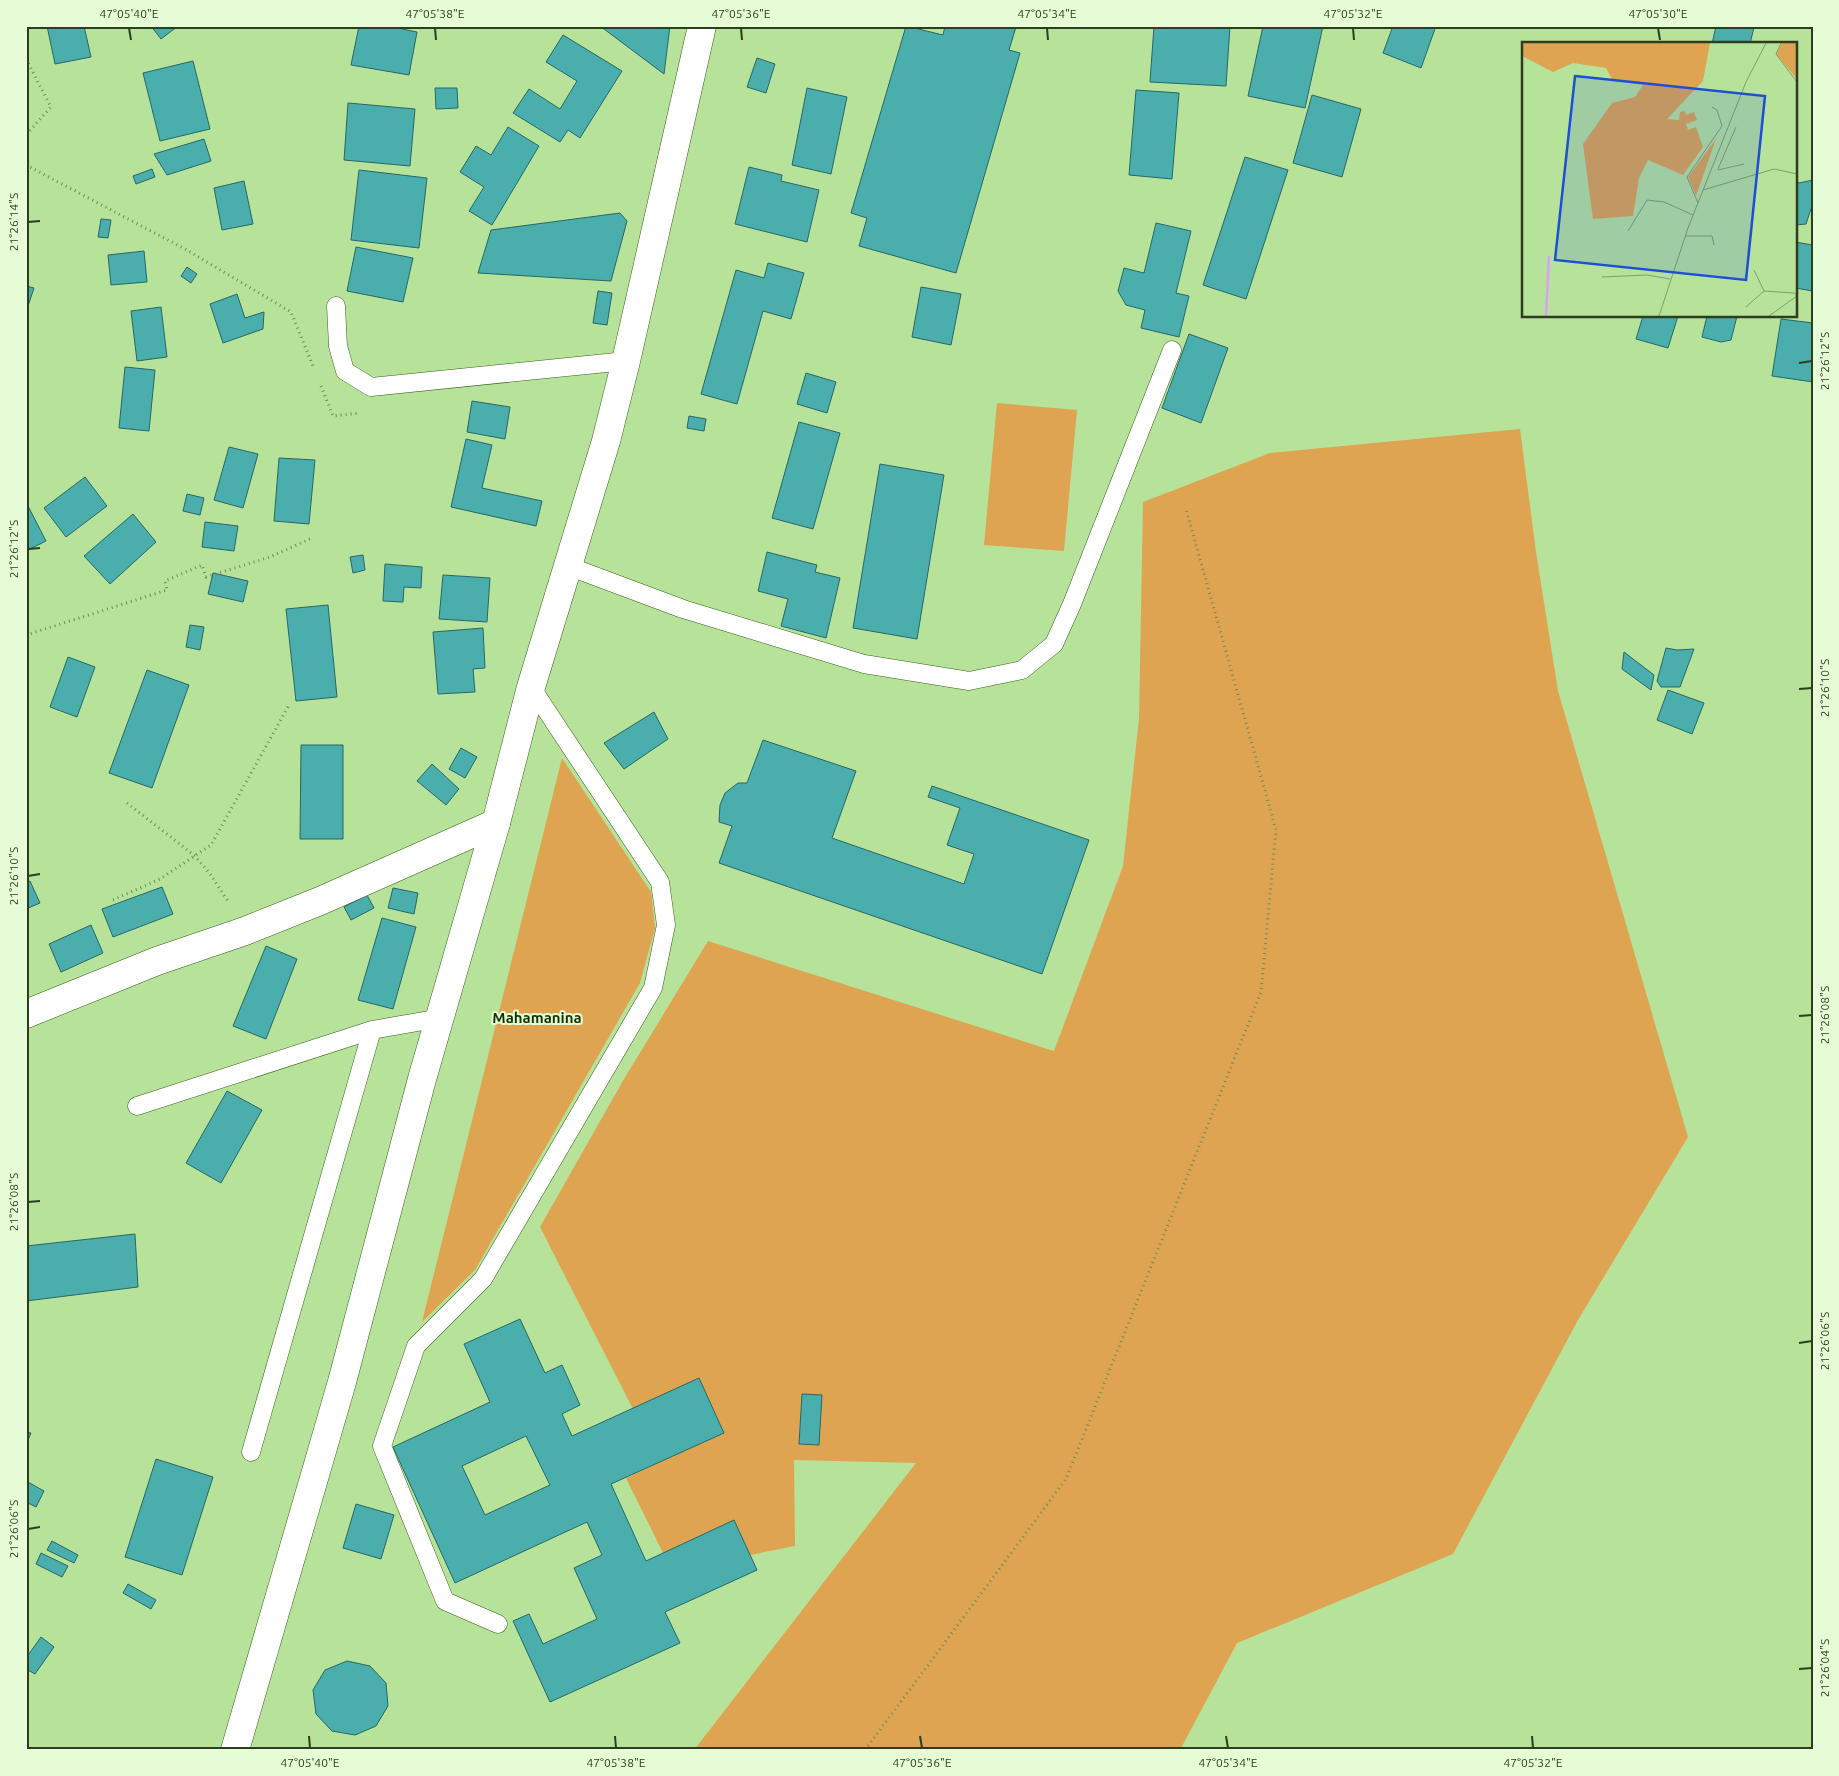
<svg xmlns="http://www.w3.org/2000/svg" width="1839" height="1776" viewBox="0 0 1839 1776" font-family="Ubuntu,sans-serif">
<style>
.green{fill:#dfa451}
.building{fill:#49aeac;stroke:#286766;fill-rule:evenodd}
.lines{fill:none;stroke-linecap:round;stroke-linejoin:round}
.lane-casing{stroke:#3b5f19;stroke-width:19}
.street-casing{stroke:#3b5f19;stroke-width:29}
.secondary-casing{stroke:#3b5f19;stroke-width:29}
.path{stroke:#6e8b59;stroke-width:3;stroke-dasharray:1 4;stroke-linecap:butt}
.lane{stroke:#fff;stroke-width:18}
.street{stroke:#fff;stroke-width:28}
.secondary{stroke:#fff;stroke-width:28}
.ticks{fill:none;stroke:#2d3e20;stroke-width:2}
.labels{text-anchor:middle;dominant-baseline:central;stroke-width:4;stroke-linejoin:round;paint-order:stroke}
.neighbourhood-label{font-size:15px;font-weight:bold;fill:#183300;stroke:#e5fcd7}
.inset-river{fill:none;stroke:#d6a2f3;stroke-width:2.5}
.inset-road{fill:none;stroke:#80a069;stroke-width:1}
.view{fill:#1d4ed8;fill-opacity:0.15;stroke:#1d4ed8;stroke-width:2.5}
.inset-edge{fill:none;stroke:#2d3e20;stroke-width:2.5}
.neatline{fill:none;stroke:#2d3e20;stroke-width:2}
.ticks-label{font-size:12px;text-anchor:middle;fill:#2d3e20}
</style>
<rect width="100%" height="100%" fill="#b7e299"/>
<path class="green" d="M997,403L1077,410L1064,551L984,545Z
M1520,429L1536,552L1558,691L1688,1137L1578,1320L1453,1554L1237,1643L1180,1750H694L916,1463L794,1460L795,1546L750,1555L734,1520L663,1553L626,1478L723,1433L633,1409L540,1227L624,1079L708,941L1054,1051L1123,866L1139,719L1143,502L1270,453Z
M562,758L651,892L655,928L640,983L475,1270L422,1322Z"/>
<path class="building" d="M47,26H84L91,57L55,64Z
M151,26H178L161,39Z
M359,26H388L417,32L409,75L351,65Z
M600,26H670L664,74Z
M906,26L943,35L945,26L1016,27L1009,50L1020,53L956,273L859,246L867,218L851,213Z
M1154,26H1230L1226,86L1150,82Z
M1263,26H1323L1305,108L1248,96Z
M1393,26H1436L1421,68L1383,53Z
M1716,26H1750L1754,27L1750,44H1712Z
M563,35L622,71L580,138L568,130L560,142L513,113L529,89L560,109L577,81L546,62Z
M757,58L775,64L766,93L747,87Z
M193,61L210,129L160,141L143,73Z
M435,88H457L458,108L436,109Z
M807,88L847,97L831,174L792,165Z
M1136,90L1179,93L1172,179L1129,175Z
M1312,95L1361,109L1342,177L1293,163Z
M348,103L415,109L410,166L344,160Z
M508,127L539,146L492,225L469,211L484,187L460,172L476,146L491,155Z
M204,139L211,161L167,175L154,154Z
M1245,157L1288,170L1246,299L1203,285Z
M749,167L782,175L781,181L819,190L807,242L735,224Z
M152,169L155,177L136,184L133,176Z
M359,170L427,178L419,248L351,240Z
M1813,180V203L1806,224L1795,225V181L1799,183Z
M244,181L253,224L222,230L214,188Z
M620,213L627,221L611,281L478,273L491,230Z
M101,219L111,220L108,238L98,237Z
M1156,223L1191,231L1176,293L1189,296L1179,337L1141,328L1145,310L1126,305L1118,291L1124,268L1144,273Z
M1795,242L1813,245V291L1795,288Z
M356,247L413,258L403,302L347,291Z
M144,251L147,282L111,285L108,255Z
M768,263L804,273L791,319L763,311L737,404L701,394L736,270L764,278Z
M187,267L197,274L191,283L181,276Z
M26,286L34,288L26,312Z
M921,287L961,294L951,345L912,337Z
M598,291L612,293L607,325L593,323Z
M237,294L245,318L264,312L263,329L223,343L210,304Z
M161,307L167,357L137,361L131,311Z
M1643,316H1678L1668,348L1636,339Z
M1707,316H1737L1731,340L1721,342L1702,337Z
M1781,319L1813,323V382L1772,376Z
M1189,334L1228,348L1201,423L1162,408Z
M125,367L155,370L149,431L119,428Z
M806,373L836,382L827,413L797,404Z
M472,401L510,407L505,439L467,432Z
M689,416L706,419L704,431L687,428Z
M799,422L840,433L813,529L772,518Z
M466,439L492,445L482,488L542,501L536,526L451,507Z
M229,447L258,454L243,508L214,500Z
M279,458L315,460L309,524L274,521Z
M880,464L944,475L917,639L853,628Z
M85,477L107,506L66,537L44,508Z
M187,494L204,498L200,515L183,511Z
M28,506L46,541L26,551V507Z
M133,514L156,542L110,584L84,556Z
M205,522L238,526L234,551L202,547Z
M767,552L817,565L815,572L840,578L826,638L781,626L788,599L758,591Z
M363,555L365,570L353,573L350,557Z
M385,564L422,567L421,588L404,587L403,602L383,601Z
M213,573L248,581L243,602L208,594Z
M443,575L490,578L487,622L439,619Z
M328,605L337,697L296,701L286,609Z
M190,625L204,627L200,650L186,647Z
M483,628L485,668L473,669L475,692L438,694L433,632Z
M1666,648L1677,650L1694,649L1680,687H1661L1657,681Z
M1624,652L1654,675L1651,690L1622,669Z
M68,657L95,667L77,717L50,707Z
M147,670L189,685L152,788L109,773Z
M1668,690L1704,703L1692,734L1657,720Z
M654,712L668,739L624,769L604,743Z
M763,740L856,771L832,838L964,884L974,854L947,845L960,808L928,797L932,786L1089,840L1042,974L719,863L732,826L719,822L720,805L725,793L738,783H747Z
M301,745H343V839H300Z
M461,748L477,757L465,778L449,769Z
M432,764L459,789L446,805L417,781Z
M30,881L40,903L26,909V883Z
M162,887L173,914L113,937L102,909Z
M393,888L418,893L414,914L388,908Z
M367,895L374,908L351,920L344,907Z
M382,918L416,927L393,1009L358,1000Z
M91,925L103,953L61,972L49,944Z
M266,946L297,959L266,1039L233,1026Z
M227,1091L262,1110L221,1183L186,1163Z
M135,1234L138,1287L26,1301V1246Z
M520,1319L545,1373L562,1365L580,1405L562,1414L572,1436L699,1378L724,1433L611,1484L646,1561L734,1520L757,1570L665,1612L680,1643L550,1702L513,1621L529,1614L543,1644L597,1619L574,1568L602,1555L587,1522L455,1583L393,1447L490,1402L464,1344ZM526,1436L550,1485L485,1515L462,1466Z
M802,1394L822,1395L819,1445L799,1444Z
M26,1432L31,1433L26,1445Z
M156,1459L213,1477L182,1575L125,1557Z
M26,1481L44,1491L36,1507L26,1502Z
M356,1504L394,1515L381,1559L343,1548Z
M52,1541L78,1555L74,1563L47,1550Z
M41,1553L68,1566L62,1577L36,1564Z
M128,1584L156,1600L151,1609L123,1593Z
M41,1637L54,1647L35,1674L26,1669V1658Z
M347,1661L370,1666L386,1683L388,1706L376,1726L355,1735L332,1731L316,1714L313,1690L325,1670Z"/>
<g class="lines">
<g class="lane-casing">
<path id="lane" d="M336,306L338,346L345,371L371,387L626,361
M568,566L683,609L864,664L969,681L1022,670L1054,644L1072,604L1172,350
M137,1106L372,1030L441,1018
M251,1452L372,1030
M498,1624L445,1601L382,1446L416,1346L483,1279L653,988L666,925L660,882L531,687"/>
</g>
<g class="street-casing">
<path id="street" d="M26,1014L157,961L245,931L320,901L496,823"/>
</g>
<g class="secondary-casing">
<path id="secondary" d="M235,1750L342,1382L422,1079L496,823L531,687L606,441L626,361L702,26"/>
</g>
<path class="path" d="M26,59L51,107L26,135
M26,165L185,249L291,312L313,366
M321,386L333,416L360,413
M26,635L167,590L165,581L202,565L206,577L270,557L312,538
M127,803L195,856L211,875L229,903
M113,900L160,879L211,845L289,705
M865,1750L1066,1479L1261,992L1276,830L1186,509"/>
<use href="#lane" class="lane"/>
<use href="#street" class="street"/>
<use href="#secondary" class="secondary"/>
</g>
<path class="ticks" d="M129,28L131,40M435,28L436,40M741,28L742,40M1047,28L1048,40M1353,28L1354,40M1658,28L1660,40M28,222L40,221M1799,363L1812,361M28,549L40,548M1799,689L1812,688M28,876L40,874M1799,1016L1812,1015M28,1202L40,1201M1799,1343L1812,1341M28,1529L40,1527M1799,1669L1812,1668M309,1736L310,1748M615,1736L616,1748M920,1736L922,1748M1226,1736L1228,1748M1532,1736L1533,1748"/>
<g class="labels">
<g class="neighbourhood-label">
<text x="537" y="1017">Mahamanina</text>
</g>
</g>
<g transform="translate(1522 42)">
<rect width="275" height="275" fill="#b7e299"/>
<path d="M0,1H188L181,39L145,77L157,78L158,70L163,69L164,73L172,70L175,78L164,82L166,88L174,85L181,105L161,133L126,118L117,136L111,174L71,177L61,102L90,61L113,55L121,43L91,39L84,26L51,21L31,30L0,14ZM260,1H275V37L254,12ZM194,97L174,154L166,135Z" fill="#dfa451"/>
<path class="inset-river" d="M24,274L27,214"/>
<path class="inset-road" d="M259,1L254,12L275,40M196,127L214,85M196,128L222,122M181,148L252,127L275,132M176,161L165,135L200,84L195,68L190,65M106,189L125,158L142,160L171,173M163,194H190L192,203M232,228L242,249L272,251L275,254M80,235L125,233L148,237M224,265L242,249M137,274L166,186L224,40L244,1M247,274L275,254"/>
<path class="view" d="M53,34L243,54L224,238L33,218Z"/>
<rect width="275" height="275" class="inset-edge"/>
</g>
<rect width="1839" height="1776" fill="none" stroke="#e5fcd7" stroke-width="55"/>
<rect x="28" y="28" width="1784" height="1720" class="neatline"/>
<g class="ticks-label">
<text x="129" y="18">47°05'40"E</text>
<text x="435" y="18">47°05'38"E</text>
<text x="741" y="18">47°05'36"E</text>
<text x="1047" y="18">47°05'34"E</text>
<text x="1353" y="18">47°05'32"E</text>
<text x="1658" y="18">47°05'30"E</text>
<text transform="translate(14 222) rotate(-90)" y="4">21°26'14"S</text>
<text transform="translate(1825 361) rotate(-90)" y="4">21°26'12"S</text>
<text transform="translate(14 549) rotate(-90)" y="4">21°26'12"S</text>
<text transform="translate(1825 688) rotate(-90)" y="4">21°26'10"S</text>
<text transform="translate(14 876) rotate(-90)" y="4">21°26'10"S</text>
<text transform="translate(1825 1015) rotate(-90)" y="4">21°26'08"S</text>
<text transform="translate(14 1202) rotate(-90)" y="4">21°26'08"S</text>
<text transform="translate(1825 1341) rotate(-90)" y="4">21°26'06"S</text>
<text transform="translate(14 1529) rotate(-90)" y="4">21°26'06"S</text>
<text transform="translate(1825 1668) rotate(-90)" y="4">21°26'04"S</text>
<text x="310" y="1767">47°05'40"E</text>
<text x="616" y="1767">47°05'38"E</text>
<text x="922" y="1767">47°05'36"E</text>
<text x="1228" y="1767">47°05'34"E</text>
<text x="1533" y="1767">47°05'32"E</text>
</g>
</svg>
